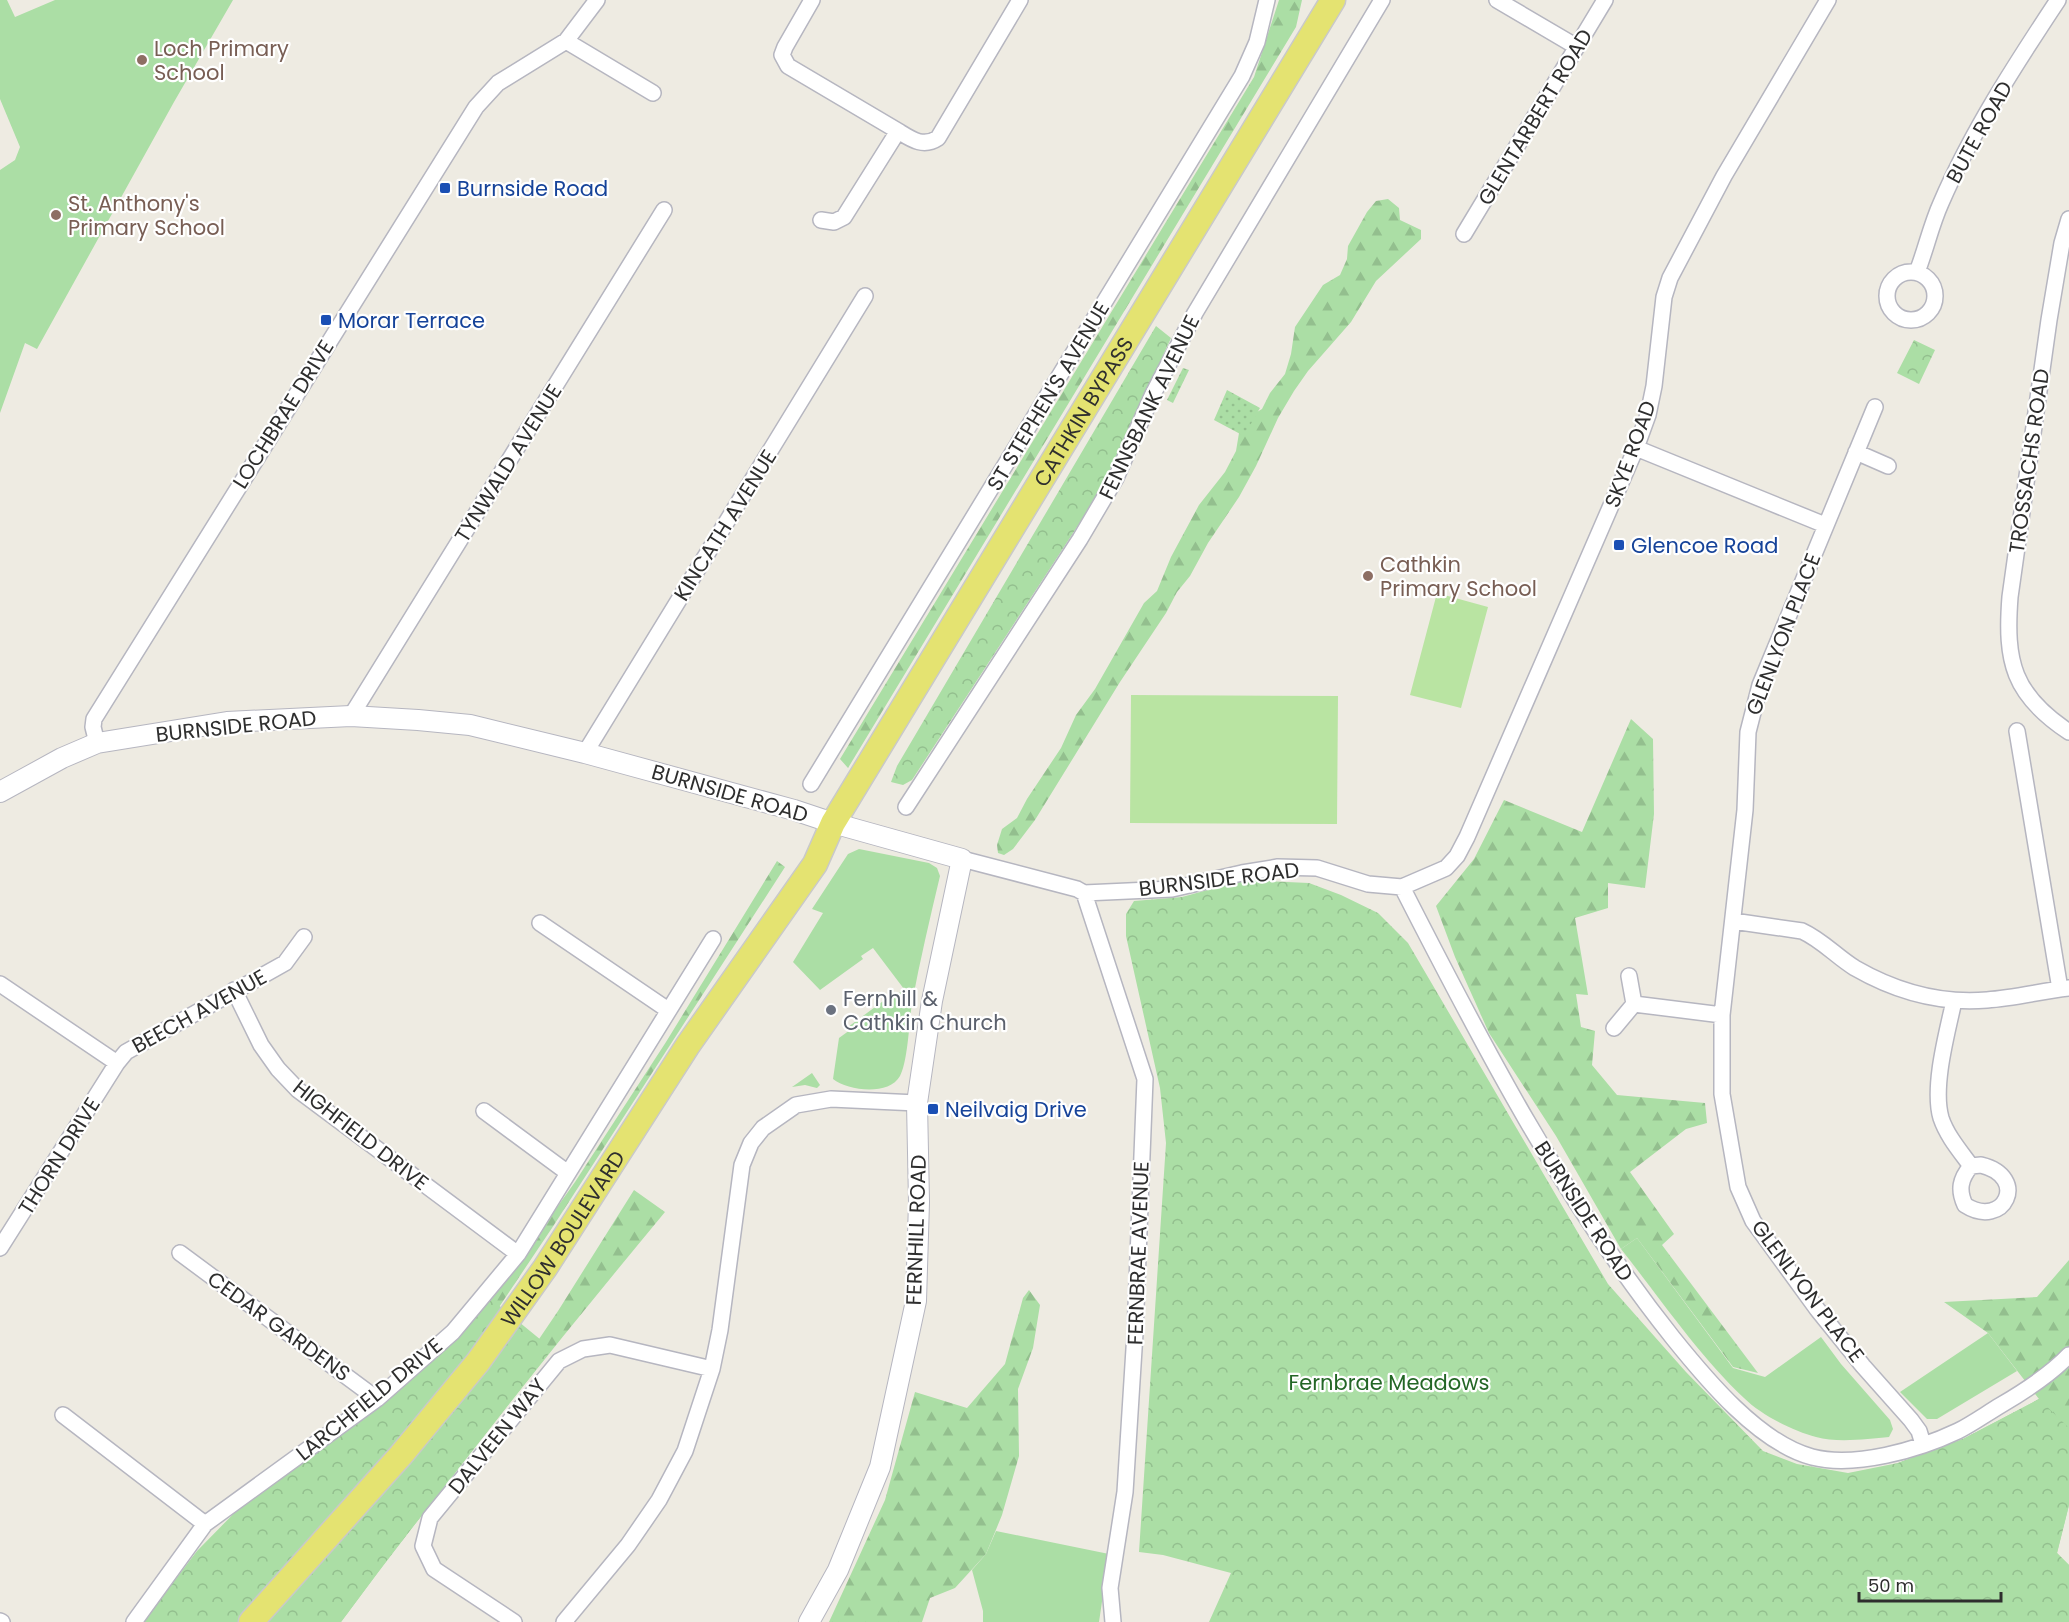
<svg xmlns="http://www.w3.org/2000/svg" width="2069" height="1622" viewBox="0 0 2069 1622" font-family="Poppins,sans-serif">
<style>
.grass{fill:#abdea5}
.forest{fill:url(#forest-firs)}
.park{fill:url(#park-crowns)}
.garden{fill:url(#garden-dots)}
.pitch{fill:#b9e4a2}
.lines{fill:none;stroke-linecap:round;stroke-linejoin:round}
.minor-casing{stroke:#b6b6c0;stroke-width:18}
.tertiary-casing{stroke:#b6b6c0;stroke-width:22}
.primary-casing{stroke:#c9c9c9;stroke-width:27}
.minor{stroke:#fff;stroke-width:15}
.tertiary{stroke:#fff;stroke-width:20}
.primary{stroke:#e4e371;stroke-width:24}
.education-dot{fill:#8d6e63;stroke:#fff;stroke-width:2}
.transit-dot{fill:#1a4fb4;stroke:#fff;stroke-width:2}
.worship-dot{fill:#6b7280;stroke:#fff;stroke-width:2}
.labels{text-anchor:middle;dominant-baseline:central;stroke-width:4.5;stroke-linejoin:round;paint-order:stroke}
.education-label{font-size:21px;fill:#785e54;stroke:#fff;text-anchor:start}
.street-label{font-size:21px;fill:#2e2e2e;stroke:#fff}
.transit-label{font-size:21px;fill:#164399;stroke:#fff;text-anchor:start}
.worship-label{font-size:21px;fill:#5b616d;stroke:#fff;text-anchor:start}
.park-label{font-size:21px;fill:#236625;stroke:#fff}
</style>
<defs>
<pattern id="forest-firs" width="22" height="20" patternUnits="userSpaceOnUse" patternTransform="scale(1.5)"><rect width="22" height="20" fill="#abdea5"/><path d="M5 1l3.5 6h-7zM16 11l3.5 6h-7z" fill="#93bf8e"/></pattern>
<pattern id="park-crowns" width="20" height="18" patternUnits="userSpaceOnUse" patternTransform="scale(1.5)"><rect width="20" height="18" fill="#abdea5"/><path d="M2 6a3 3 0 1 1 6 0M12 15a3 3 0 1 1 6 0" fill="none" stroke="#93bf8e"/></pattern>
<pattern id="garden-dots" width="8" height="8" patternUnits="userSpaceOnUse" patternTransform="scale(1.5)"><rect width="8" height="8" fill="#abdea5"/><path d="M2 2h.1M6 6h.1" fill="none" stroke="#93bf8e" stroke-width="1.8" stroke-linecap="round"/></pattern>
</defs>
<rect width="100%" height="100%" fill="#eeebe2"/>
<path class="grass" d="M0,0H7L15,17L55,0H233L174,102L37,349L25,343L0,413V170L15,160L20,147L0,99Z
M859,849L929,863L937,868L940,876C930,918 920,960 912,1003C909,1022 908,1061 900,1076C889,1096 848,1091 833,1079L839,1038L850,1030L848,1027L890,996L893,998L904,989L873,948L861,956L863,959L820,990L793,962L823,913L812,909L848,854Z
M812,1073L820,1085L817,1088L805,1085L792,1087Z
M1637,1238L1733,1368L1765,1377L1821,1337L1841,1364L1890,1420L1893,1429L1889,1437C1868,1439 1837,1443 1816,1437C1793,1431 1761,1415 1744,1398C1700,1357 1659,1297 1621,1249Z
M1988,1333L2017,1371L1937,1419H1927L1900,1392Z
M996,1531L1109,1554L1099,1622H983V1611L972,1570L986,1554Z"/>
<path class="forest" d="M1279,0H1302L1296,27L848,768L840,759L1254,77Z
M1388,199L1399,208L1400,220L1421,230V239L1376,281L1351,322L1308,371L1294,391L1278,418L1256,466L1239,497L1208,543L1190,576L1177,592L1166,613L1120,682L1035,820L1013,849L1004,855L998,853L997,845L1002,829L1017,818L1027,799L1061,748L1076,715L1095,689L1144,603L1157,591L1171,557L1199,505L1225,472L1236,451L1239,433L1245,419L1262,409L1270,393L1285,374L1291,354L1295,327L1323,285L1340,275L1347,259L1348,246L1367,212L1376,201Z
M1631,719L1653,739L1654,814L1645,888L1608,883V908L1575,918L1588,995L1576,994L1581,1027L1595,1031L1592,1065L1617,1095L1705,1103L1707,1123L1686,1129L1630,1172L1674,1234L1662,1245L1758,1373L1733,1367L1637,1238L1621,1249L1556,1136L1489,1033L1455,957L1436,906L1474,859L1504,800L1582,832Z
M777,861L785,867L552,1228L493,1316L438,1357L491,1300L575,1182L666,1042Z
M634,1190L665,1212C554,1346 445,1482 341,1622H294L514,1376L558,1311Z
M2069,1260V1505L2057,1553L2069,1565V1622L1898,1463L1963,1439L2039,1399L1988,1333L1944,1302L2037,1297Z
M1029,1290L1040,1305L1033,1348L1018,1389L1019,1456L1002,1515L986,1554L955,1588L930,1598L922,1622H829L885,1500L915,1392L967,1408L1005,1364L1023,1298Z"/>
<path class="park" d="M1156,326L1171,338L1118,454L1092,504L912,780L903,785L891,782L897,766Z
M1914,340L1935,350L1919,384L1897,373Z
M1244,880L1309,883L1341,895L1378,913L1408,943L1608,1284L1686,1372L1763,1451L1797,1464L1848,1473L1898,1463L1963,1439L2039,1399L2069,1428V1505L2057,1553L2069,1565V1622H1209L1231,1573L1163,1555L1139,1552L1166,1143L1160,1088L1126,936V914L1134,901L1182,897Z
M491,1299L552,1349L387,1560L341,1622H143L197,1551L248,1499L438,1357Z"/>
<path class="garden" d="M1183,368L1189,370L1173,403L1167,400Z
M1227,390L1260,408L1244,436L1214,420Z"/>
<path class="pitch" d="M1437,593L1488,607L1461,708L1410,695Z
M1131,695L1338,696L1337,824L1130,823Z"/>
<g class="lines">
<g class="minor-casing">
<path id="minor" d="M812,0L785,47L782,55L788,66L898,131C911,139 923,148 938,138L1020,0
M1497,0L1577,47
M566,41L653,93
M2069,219L2062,243L2049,320L2010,597C2005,662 2013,695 2069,732
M821,220L834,222L844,217L898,131
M1464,234L1605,0
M1887 296a24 24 0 1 1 48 0a24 24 0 1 1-48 0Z
M1917,272C1926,249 1931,225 1941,203C1972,131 2015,65 2058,0
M1875,407L1760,685L1748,732L1745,810L1722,1015V1094L1738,1187L1753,1221L1817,1309L1863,1366L1911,1420L1919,1431L1923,1444
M1636,448L1825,525
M1856,452L1888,466
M351,716L664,210
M2017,731L2060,989
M97,743L93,727L94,719L476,107L498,83L566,41L597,0
M585,753L865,296
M811,784L1242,76L1257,42L1267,0
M906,807L1080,539L1116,478L1152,396L1195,313L1382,0
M962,859L1077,889L1084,893L1172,889L1242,873L1278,867L1317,868L1368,884L1402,887L1446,868L1457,856L1467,837L1636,448L1648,415L1654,386L1664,297L1670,278L1724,176L1828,0
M1402,887C1482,1044 1563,1200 1673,1338C1706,1379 1759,1443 1812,1457C1855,1468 1918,1450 1958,1431C1972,1424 1986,1414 2001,1405C2025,1391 2050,1375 2069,1355
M1084,893L1145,1079L1135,1333L1125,1492L1110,1588L1113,1622
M1733,921L1802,931C1822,940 1837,957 1855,968C1895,991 1940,1004 1987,1000C2015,998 2042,991 2069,988
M540,923L668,1010
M1629,976L1634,1004
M0,984L117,1063L126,1052L285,963L304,937
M234,990L261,1045L278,1069L298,1090L518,1254
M1954,1001C1947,1033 1932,1087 1941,1118C1947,1136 1960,1151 1971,1166
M1634,1004L1722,1015
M1614,1028L1634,1004
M484,1111L568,1173
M1981,1165C2030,1177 2004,1230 1965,1205C1958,1190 1960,1179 1971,1166Z
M0,1248L117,1063
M180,1253L377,1399
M63,1415L205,1524
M0,1621L2,1622
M134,1622L205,1524L377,1399L453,1332L518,1254L713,939
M514,1622L434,1569L423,1546L430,1518L559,1361L583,1349L610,1345L712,1369
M564,1622L628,1545L659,1500L685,1451L712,1369L720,1330L742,1165L751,1143L763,1128L796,1105L831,1099L917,1103"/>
</g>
<g class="tertiary-casing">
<path id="tertiary" d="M0,792L62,758L97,743L227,722L351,716L418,720L470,725L585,753L794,810L833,823L962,859L932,1001L917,1103L919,1202L916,1301L880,1467L838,1570L809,1622"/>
</g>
<g class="primary-casing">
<g id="primary">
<path id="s1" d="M251,1622L401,1455L478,1362L545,1268L688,1045L815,864L833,823L1333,0"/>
</g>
</g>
<use href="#minor" class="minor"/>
<use href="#tertiary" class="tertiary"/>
<use href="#primary" class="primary"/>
</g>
<g class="education-dot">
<circle cx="142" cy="60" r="6"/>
<circle cx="56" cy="215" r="6"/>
<circle cx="1368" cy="576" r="6"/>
</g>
<g class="transit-dot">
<rect x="439" y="182" width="12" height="12" rx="3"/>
<rect x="320" y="314" width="12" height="12" rx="3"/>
<rect x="1613" y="539" width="12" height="12" rx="3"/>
<rect x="927" y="1103" width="12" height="12" rx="3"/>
</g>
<circle class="worship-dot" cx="831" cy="1010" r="6"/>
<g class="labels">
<g class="education-label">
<text x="154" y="48">Loch Primary<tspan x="154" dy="24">School</tspan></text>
<text x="68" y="203">St. Anthony's<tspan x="68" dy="24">Primary School</tspan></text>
<text x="1380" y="564">Cathkin<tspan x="1380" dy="24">Primary School</tspan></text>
</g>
<g class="street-label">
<text transform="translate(1535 117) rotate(-59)">GLENTARBERT ROAD</text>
<text transform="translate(1979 132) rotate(-61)">BUTE ROAD</text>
<text transform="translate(1048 396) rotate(-59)">ST STEPHEN'S AVENUE</text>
<text transform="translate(1149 407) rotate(-64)">FENNSBANK AVENUE</text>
<text stroke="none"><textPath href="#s1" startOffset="1473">CATHKIN BYPASS</textPath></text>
<text transform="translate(283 414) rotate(-58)">LOCHBRAE DRIVE</text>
<text transform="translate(1630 454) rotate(-70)">SKYE ROAD</text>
<text transform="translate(2029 461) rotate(-82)">TROSSACHS ROAD</text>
<text transform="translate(508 463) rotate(-58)">TYNWALD AVENUE</text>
<text transform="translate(725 525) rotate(-58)">KINCATH AVENUE</text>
<text transform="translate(1783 634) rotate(-69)">GLENLYON PLACE</text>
<text transform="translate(236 726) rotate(-6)">BURNSIDE ROAD</text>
<text transform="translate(730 793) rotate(16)">BURNSIDE ROAD</text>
<text transform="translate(1219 879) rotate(-7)">BURNSIDE ROAD</text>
<text transform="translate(199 1011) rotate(-29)">BEECH AVENUE</text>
<text transform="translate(361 1135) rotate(38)">HIGHFIELD DRIVE</text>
<text transform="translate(59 1156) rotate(-58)">THORN DRIVE</text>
<text transform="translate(1584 1211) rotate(57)">BURNSIDE ROAD</text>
<text transform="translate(916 1230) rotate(-88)">FERNHILL ROAD</text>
<text stroke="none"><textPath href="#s1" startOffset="495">WILLOW BOULEVARD</textPath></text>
<text transform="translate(1138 1253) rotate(-88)">FERNBRAE AVENUE</text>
<text transform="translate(1808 1291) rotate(53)">GLENLYON PLACE</text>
<text transform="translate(279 1326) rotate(36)">CEDAR GARDENS</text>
<text transform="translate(369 1399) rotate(-39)">LARCHFIELD DRIVE</text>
<text transform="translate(497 1436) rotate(-51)">DALVEEN WAY</text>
</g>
<g class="transit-label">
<text x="457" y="188">Burnside Road</text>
<text x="338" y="320">Morar Terrace</text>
<text x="1631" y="545">Glencoe Road</text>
<text x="945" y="1109">Neilvaig Drive</text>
</g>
<g class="worship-label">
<text x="843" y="998">Fernhill &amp;<tspan x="843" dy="24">Cathkin Church</tspan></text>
</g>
<g class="park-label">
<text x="1389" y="1382">Fernbrae Meadows</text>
</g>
</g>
<path d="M1859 1592v9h142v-9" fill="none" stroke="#2e2e2e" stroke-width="3"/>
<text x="1868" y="1592" font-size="18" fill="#2e2e2e" stroke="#ffffff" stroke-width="4.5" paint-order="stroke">50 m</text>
</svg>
